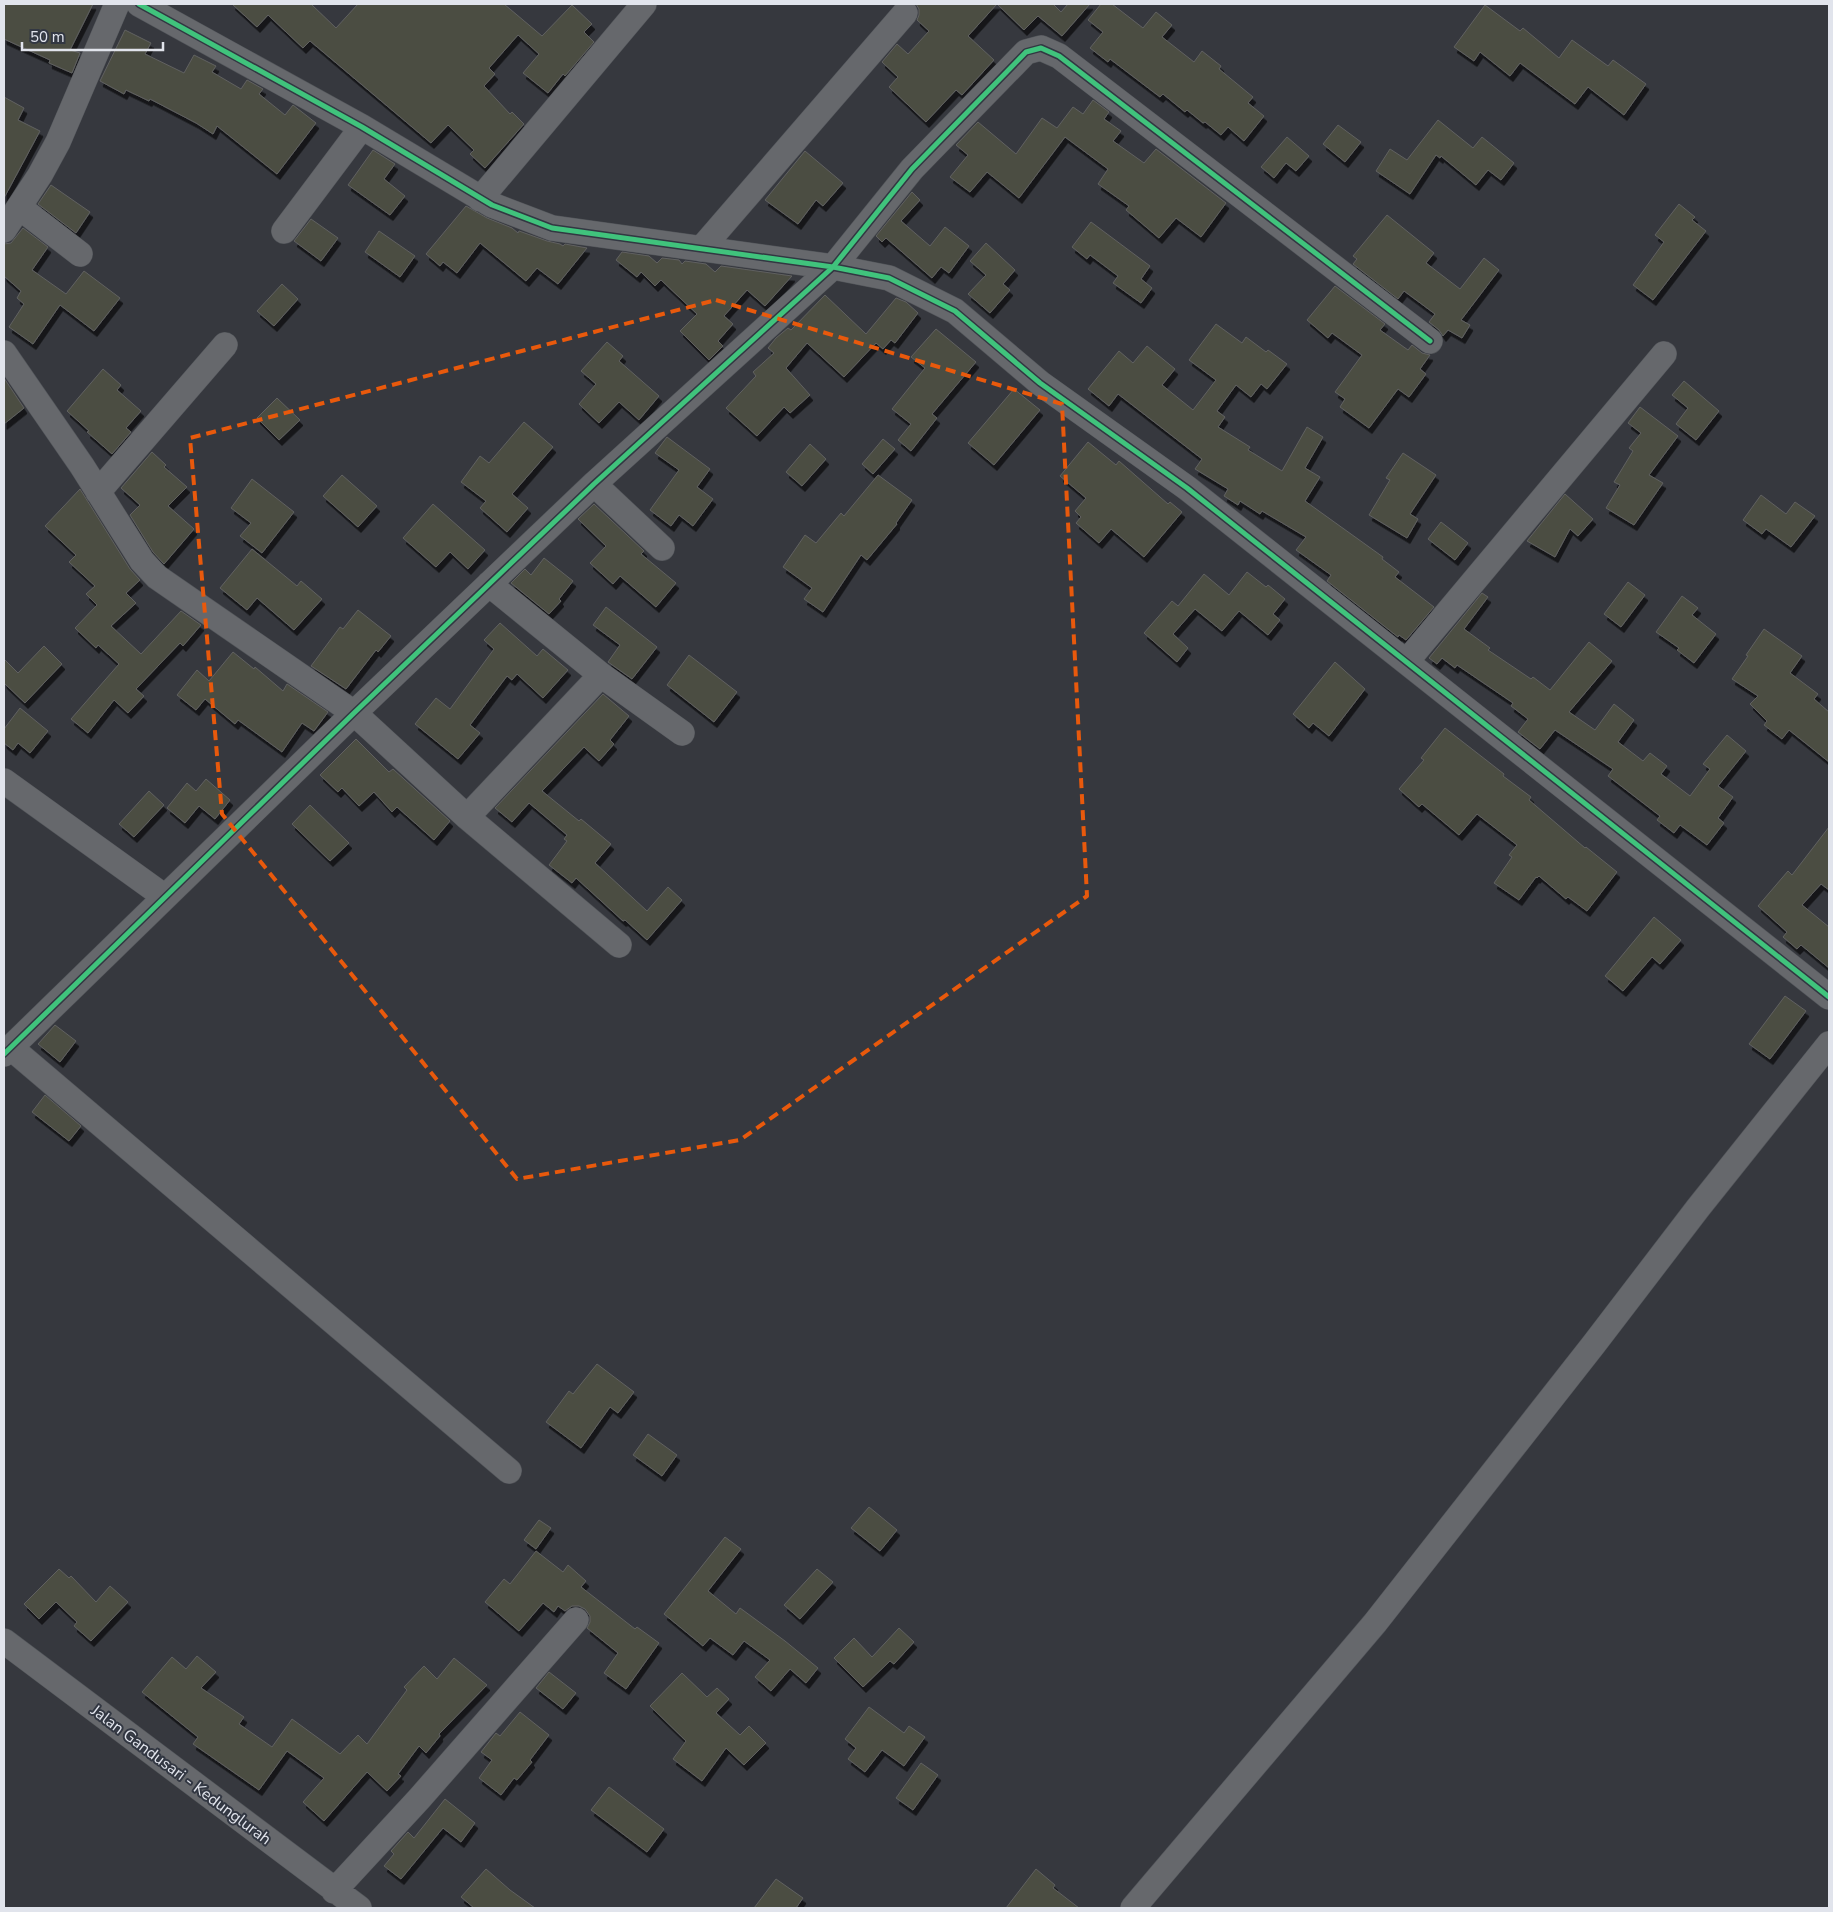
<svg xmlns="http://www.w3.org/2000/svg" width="1833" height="1912" viewBox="0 0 1833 1912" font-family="'Nunito Sans',sans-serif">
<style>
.building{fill:#4c4d42;stroke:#606161;filter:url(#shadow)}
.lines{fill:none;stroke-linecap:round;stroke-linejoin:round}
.minor-casing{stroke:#515459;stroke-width:26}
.minor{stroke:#66686c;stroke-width:25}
.cycleway-casing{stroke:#323742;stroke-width:8}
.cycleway{stroke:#40c37c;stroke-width:5}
.marked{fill:none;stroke:#e8590c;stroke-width:4;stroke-dasharray:10 6;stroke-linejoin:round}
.labels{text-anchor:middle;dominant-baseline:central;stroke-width:4;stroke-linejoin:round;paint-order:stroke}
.street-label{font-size:16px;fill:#e1e4ec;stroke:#323742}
</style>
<defs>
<filter id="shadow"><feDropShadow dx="3" dy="5.5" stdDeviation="0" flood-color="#0009"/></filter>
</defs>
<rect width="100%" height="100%" fill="#36383e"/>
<path class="building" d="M4,4H93L70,50L80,53L72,73L49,63L50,60L4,39Z
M232,4H311L336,28L358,4H504L542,36L572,5L592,24L584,32L594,42L565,76L563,74L548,93L523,73L539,54L518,35L489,68L495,74L484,86L510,114L512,112L524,124L485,168L470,154L474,150L448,125L431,143L310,41L303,48L268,15L257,27Z
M916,4H1053L1061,12L1068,4H1090L1062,36L1038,16L1024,30L997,4L968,36L994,60L962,95L956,90L926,122L889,87L898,77L882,62L897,44L908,54L929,31L917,20L919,15V9Z
M1101,4H1112L1143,28L1156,12L1172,25L1162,37L1194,62L1202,51L1221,66L1219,69L1253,97L1248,103L1264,116L1244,141L1228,127L1221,135L1205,122L1203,123L1187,110L1185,112L1163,94L1160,97L1110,59L1108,62L1090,48L1103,32L1088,20Z
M1485,5L1520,31L1523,28L1559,58L1572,40L1608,66L1613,60L1646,84L1624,115L1588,87L1575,104L1520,63L1510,76L1480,52L1474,61L1454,47Z
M125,30L151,43L145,54L184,73L194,55L216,66L212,72L241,89L247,80L263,89L259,94L285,115L293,105L316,123L277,174L217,126L213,134L196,123L150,99L149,101L126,90L124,94L100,81Z
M4,97L24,108L18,120L40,131L4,198Z
M1093,100L1109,112L1104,119L1121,131L1113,141L1144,163L1156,149L1226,203L1201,237L1176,218L1159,238L1126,210L1129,206L1098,184L1108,169L1065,137L1019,198L987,172L970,192L950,177L968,155L956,145L978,122L1016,154L1042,118L1057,128L1073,107L1083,114Z
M1438,120L1473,148L1482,137L1514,163L1501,180L1488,170L1476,185L1441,156L1440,158L1436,155L1410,194L1376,171L1390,149L1407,160Z
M1338,125L1361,142L1345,162L1323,144Z
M1287,137L1309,156L1296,171L1286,163L1274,178L1261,167Z
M373,150L395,164L384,179L405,196L390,215L348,185Z
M805,151L843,183L823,206L816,200L798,224L765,200Z
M51,185L90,212L76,233L38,204Z
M912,192L920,200L901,221L930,246L945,227L969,246L949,273L941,267L932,278L886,238L882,242L876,236Z
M1679,204L1695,217L1692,220L1706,231L1653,300L1633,285L1664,242L1655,235Z
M466,206L487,218L512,228L518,233L519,231L547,241L560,244L563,246L565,244L587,248L558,284L537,268L526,281L480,243L457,273L443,262L440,266L426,254Z
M1387,215L1434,253L1426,263L1460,289L1484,258L1499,270L1461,320L1470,325L1462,338L1448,330L1443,336L1439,330L1429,322L1435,314L1404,291L1398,299L1353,264L1357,259L1353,256Z
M311,219L338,238L321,261L294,241Z
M1091,222L1150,266L1141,279L1152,288L1141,303L1113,283L1118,276L1090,255L1087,259L1072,247Z
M23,228L48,247L32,270L66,294L84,271L120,298L94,331L60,305L33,344L9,327L24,304L17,298L21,291L4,276V244L11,243Z
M379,231L415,256L400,277L365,252Z
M986,243L1015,270L1003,284L1010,290L990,313L968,294L986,275L970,261Z
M622,252L649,256L657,263L662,258L679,260L682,264L685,261L706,264L715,272L721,266L792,276L765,306L747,290L724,316L733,324L718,341L723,346L709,360L680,331L697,314L661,280L655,286L641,272L637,277L616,260Z
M282,284L298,299L274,326L257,311Z
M1335,286L1385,324L1380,330L1408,350L1412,345L1422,353L1430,355L1420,369L1426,374L1409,397L1398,389L1369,428L1340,407L1345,399L1335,392L1362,355L1332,333L1328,338L1307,320Z
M825,295L866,334L896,298L906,302L918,313L895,343L891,340L883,349L876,343L844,377L807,343L786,368L810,395L790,413L784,407L757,436L726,408L756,376L753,372L774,353L768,348L776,338L788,328L791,330Z
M1216,324L1242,343L1246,337L1266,352L1268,350L1287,364L1267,389L1261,384L1251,397L1236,385L1217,411L1225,417L1218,427L1250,447L1248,450L1282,471L1307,427L1323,437L1305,468L1320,477L1305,501L1383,557L1382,559L1399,572L1395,577L1434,607L1406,640L1399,635L1398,637L1327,581L1331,575L1296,550L1306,537L1262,511L1260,514L1240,501L1238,505L1224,496L1228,489L1195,469L1202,459L1118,394L1109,406L1088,389L1119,351L1133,363L1147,346L1175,369L1162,385L1193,410L1216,380L1189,360Z
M936,329L976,362L932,414L937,418L911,451L898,440L911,424L892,409L925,368L911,357Z
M607,342L623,356L619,361L659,396L639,420L619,402L599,423L579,404L596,384L581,371Z
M103,369L121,385L117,390L141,411L126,428L131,432L112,454L87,432L89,431L67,411Z
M4,378L24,408L4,424Z
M1684,381L1719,411L1696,440L1676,424L1688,408L1672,395Z
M1014,389L1040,410L994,465L968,443Z
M277,398L300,420L279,440L257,418Z
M1640,407L1678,436L1649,475L1663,483L1634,525L1606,508L1620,485L1614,482L1633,451L1629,448L1641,433L1628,423Z
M524,422L553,447L512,494L528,508L507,532L480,508L486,501L461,482L480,456L489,463Z
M667,437L710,469L697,487L713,499L693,526L679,515L671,526L650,510L679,470L655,453Z
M883,439L895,449L873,474L862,464Z
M1088,442L1116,465L1119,461L1168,504L1170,502L1182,512L1144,557L1111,529L1099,543L1076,523L1081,517L1075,511L1086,498L1060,476Z
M810,444L826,459L802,486L786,472Z
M152,452L166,465L164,467L187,487L168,506L194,529L164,564L153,552L130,515L140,505L121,488Z
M1403,453L1436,475L1410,514L1418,519L1407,538L1369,515L1390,480L1386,478Z
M342,475L377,506L358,527L323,496Z
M878,475L912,500L896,523L897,524L867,560L861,555L823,612L804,599L812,588L783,567L805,535L816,543L841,513L844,516Z
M252,479L294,512L262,553L240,536L251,523L231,508Z
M80,489L130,569L140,580L126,593L136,603L111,626L141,654L181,611L201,625L183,646L180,643L136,689L144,696L128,713L114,700L88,733L71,719L119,664L98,645L96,648L75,628L97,605L86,594L95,586L69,562L76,555L45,526Z
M1565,494L1593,519L1578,536L1570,529L1555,557L1527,541Z
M1761,495L1786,514L1795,502L1815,516L1791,547L1766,529L1762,534L1743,520Z
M433,504L485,550L468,569L450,552L436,567L403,538Z
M594,504L644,551L641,554L676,583L656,607L620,576L613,584L590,563L606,546L578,519Z
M1441,522L1468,543L1455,560L1428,539Z
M252,549L297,586L301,581L322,599L294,630L257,598L247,610L220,588Z
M544,558L573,581L559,599L561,601L549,614L511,583L525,569L531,575Z
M1247,572L1266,587L1268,585L1285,599L1273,614L1280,620L1268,635L1239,611L1222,631L1195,609L1173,634L1188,648L1177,662L1144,633L1172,601L1178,606L1204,574L1229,595Z
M1628,582L1645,595L1621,627L1604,614Z
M1482,593L1488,597L1464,629L1490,648L1488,650L1531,679L1533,677L1550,690L1589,642L1612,661L1569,712L1595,730L1614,704L1634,720L1618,742L1643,761L1650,753L1667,766L1661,774L1690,796L1710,769L1703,764L1727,735L1746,751L1718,786L1733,797L1718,818L1724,823L1707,845L1680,825L1674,833L1657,820L1660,816L1608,776L1613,769L1555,730L1540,749L1518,732L1528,719L1511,706L1513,703L1457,665L1455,668L1442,658L1437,664L1429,658Z
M1682,596L1698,608L1692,615L1716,634L1694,663L1677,650L1679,648L1656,632Z
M606,607L657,647L632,679L608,662L620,645L593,625Z
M358,610L391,636L378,652L376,650L346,689L311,666L340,627L343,629Z
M500,623L537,656L543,649L568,670L543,698L517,674L512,680L507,676L470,725L480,733L458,759L415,724L436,698L450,709L494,649L484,640Z
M1764,629L1802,656L1790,673L1818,694L1814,699L1829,712V762L1789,730L1782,739L1764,725L1767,721L1750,704L1758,696L1732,679L1748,656L1746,655Z
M44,646L62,664L25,703L4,683V659L18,673Z
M233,652L254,669L255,667L283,691L287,684L328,712L314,731L302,723L282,752L238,720L235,724L205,699L196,710L177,695L197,670L209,681Z
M689,655L737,692L714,722L667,685Z
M1335,662L1365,689L1329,736L1313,723L1309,728L1293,714Z
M603,694L629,716L610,740L614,744L599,761L584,747L542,791L579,821L581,819L611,844L595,863L647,911L668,887L682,900L647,940L625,920L623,921L576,878L572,883L549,865L567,841L564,839L567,835L529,803L512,822L495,808Z
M20,708L48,731L30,753L18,743L13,750L4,743V729Z
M1445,728L1504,774L1503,776L1531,797L1529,800L1585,848L1586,847L1617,872L1587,911L1568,897L1566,899L1539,876L1537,878L1536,877L1519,900L1494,883L1512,857L1509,855L1517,845L1477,814L1459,835L1422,804L1419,807L1399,789L1424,760L1421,758Z
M356,739L389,772L393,769L450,821L434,840L397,807L392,812L374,792L359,806L342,788L338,792L320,775Z
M206,779L230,800L215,819L199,806L185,823L167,808L187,783L196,791Z
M149,791L164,805L134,837L119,824Z
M310,805L349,843L330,861L292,824Z
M1829,827V890L1821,884L1802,905L1829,927V968L1801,945L1797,949L1783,937L1787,932L1758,906L1788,871L1792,875Z
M1654,917L1681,940L1660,964L1652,957L1623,991L1605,976Z
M1785,996L1806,1011L1770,1059L1749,1044Z
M55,1025L76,1041L60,1062L38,1044Z
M45,1095L81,1126L69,1141L32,1112Z
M597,1364L634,1392L618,1413L610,1407L581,1448L546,1422L569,1391L573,1394Z
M648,1434L677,1455L662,1476L633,1455Z
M869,1507L897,1530L880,1551L851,1528Z
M539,1520L551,1528L536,1549L524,1540Z
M725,1537L741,1549L708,1591L736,1614L740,1608L785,1641L818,1668L806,1683L790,1669L771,1691L755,1677L770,1660L744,1641L733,1655L710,1638L703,1646L664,1614Z
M536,1551L563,1572L568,1565L586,1581L581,1587L635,1629L637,1627L659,1643L626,1689L604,1673L618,1653L587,1628L590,1622V1616L585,1609L579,1606H572L565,1611L558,1606L554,1612L543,1603L519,1631L485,1602L504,1579L510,1584Z
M59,1569L69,1578L71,1576L96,1602L110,1586L128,1602L91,1641L74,1626L77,1622L56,1602L39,1619L24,1604Z
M817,1569L833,1582L800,1619L784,1605Z
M899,1628L914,1642L894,1664L890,1661L863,1687L834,1658L854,1638L872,1657Z
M197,1656L216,1672L201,1688L244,1717L239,1724L272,1747L292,1719L340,1754L358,1735L367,1744L407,1690L404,1687L424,1666L437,1679L454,1658L487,1685L439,1734L440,1736L426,1753L419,1746L398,1774L401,1776L387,1791L367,1772L324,1821L303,1802L324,1778L287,1751L259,1790L193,1744L198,1737L142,1692L172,1657L186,1669Z
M549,1672L576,1693L563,1709L536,1688Z
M682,1673L707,1697L717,1688L729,1699L716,1713L740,1735L749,1726L766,1743L744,1765L726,1748L702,1781L673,1759L686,1741L650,1706Z
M869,1707L904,1733L909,1726L925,1737L904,1766L882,1750L865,1772L848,1759L856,1748L845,1739Z
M520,1712L549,1735L530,1760L532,1762L517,1780L514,1778L501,1795L479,1778L492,1760L481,1752L496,1733L500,1736Z
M921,1763L938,1775L913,1810L896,1798Z
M609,1787L664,1829L647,1852L591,1810Z
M445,1799L475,1823L461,1842L443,1828L401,1879L384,1866L394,1854L391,1851L408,1832L414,1838Z
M486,1869L510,1890L535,1908H474L461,1897Z
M1036,1869L1055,1885L1053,1888L1079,1908H1006Z
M776,1879L803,1898L796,1908H754Z"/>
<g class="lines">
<g class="minor-casing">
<path id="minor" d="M139,4L362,127L492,205L552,228L833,267L889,278L955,311L1040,383L1187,488L1829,997
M480,199L644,4
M19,207L80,254
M4,230L40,175L58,142L117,4
M284,231L362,127
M701,249L905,13
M4,353L82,466L142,561L157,577L354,713L467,817L619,945
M594,484L662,548
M98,492L225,345
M489,584L601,675L682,733
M1407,661L1664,354
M4,781L165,897
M467,817L601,675
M10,1047L509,1471
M4,1054L354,713L594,484L833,267L912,169L1026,52L1041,48L1059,56L1430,341
M4,1641L359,1908
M334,1891L419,1799L576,1620
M1133,1908L1375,1623L1594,1344L1698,1208L1829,1044"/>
</g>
<use href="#minor" class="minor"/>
<g class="cycleway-casing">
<path id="cycleway" d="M139,4L362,127L492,205L552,228L833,267L889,278L955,311L1040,383L1187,488L1829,997
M4,1054L354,713L594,484L833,267L912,169L1026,52L1041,48L1059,56L1430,341"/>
</g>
<use href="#cycleway" class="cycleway"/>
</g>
<path class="marked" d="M716,300L1062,404L1087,896L740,1140L517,1179L222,814L190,438Z"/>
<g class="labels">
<g class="street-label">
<text transform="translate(181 1775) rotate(37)">Jalan Gandusari - Kedunglurah</text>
</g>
</g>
<rect width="1833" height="1912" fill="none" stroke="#e1e4ec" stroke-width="10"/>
<path d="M22 42v8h141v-8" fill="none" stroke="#e1e4ec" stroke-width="2.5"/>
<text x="30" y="42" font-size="15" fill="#e1e4ec" stroke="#323742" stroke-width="4" paint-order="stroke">50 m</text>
</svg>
